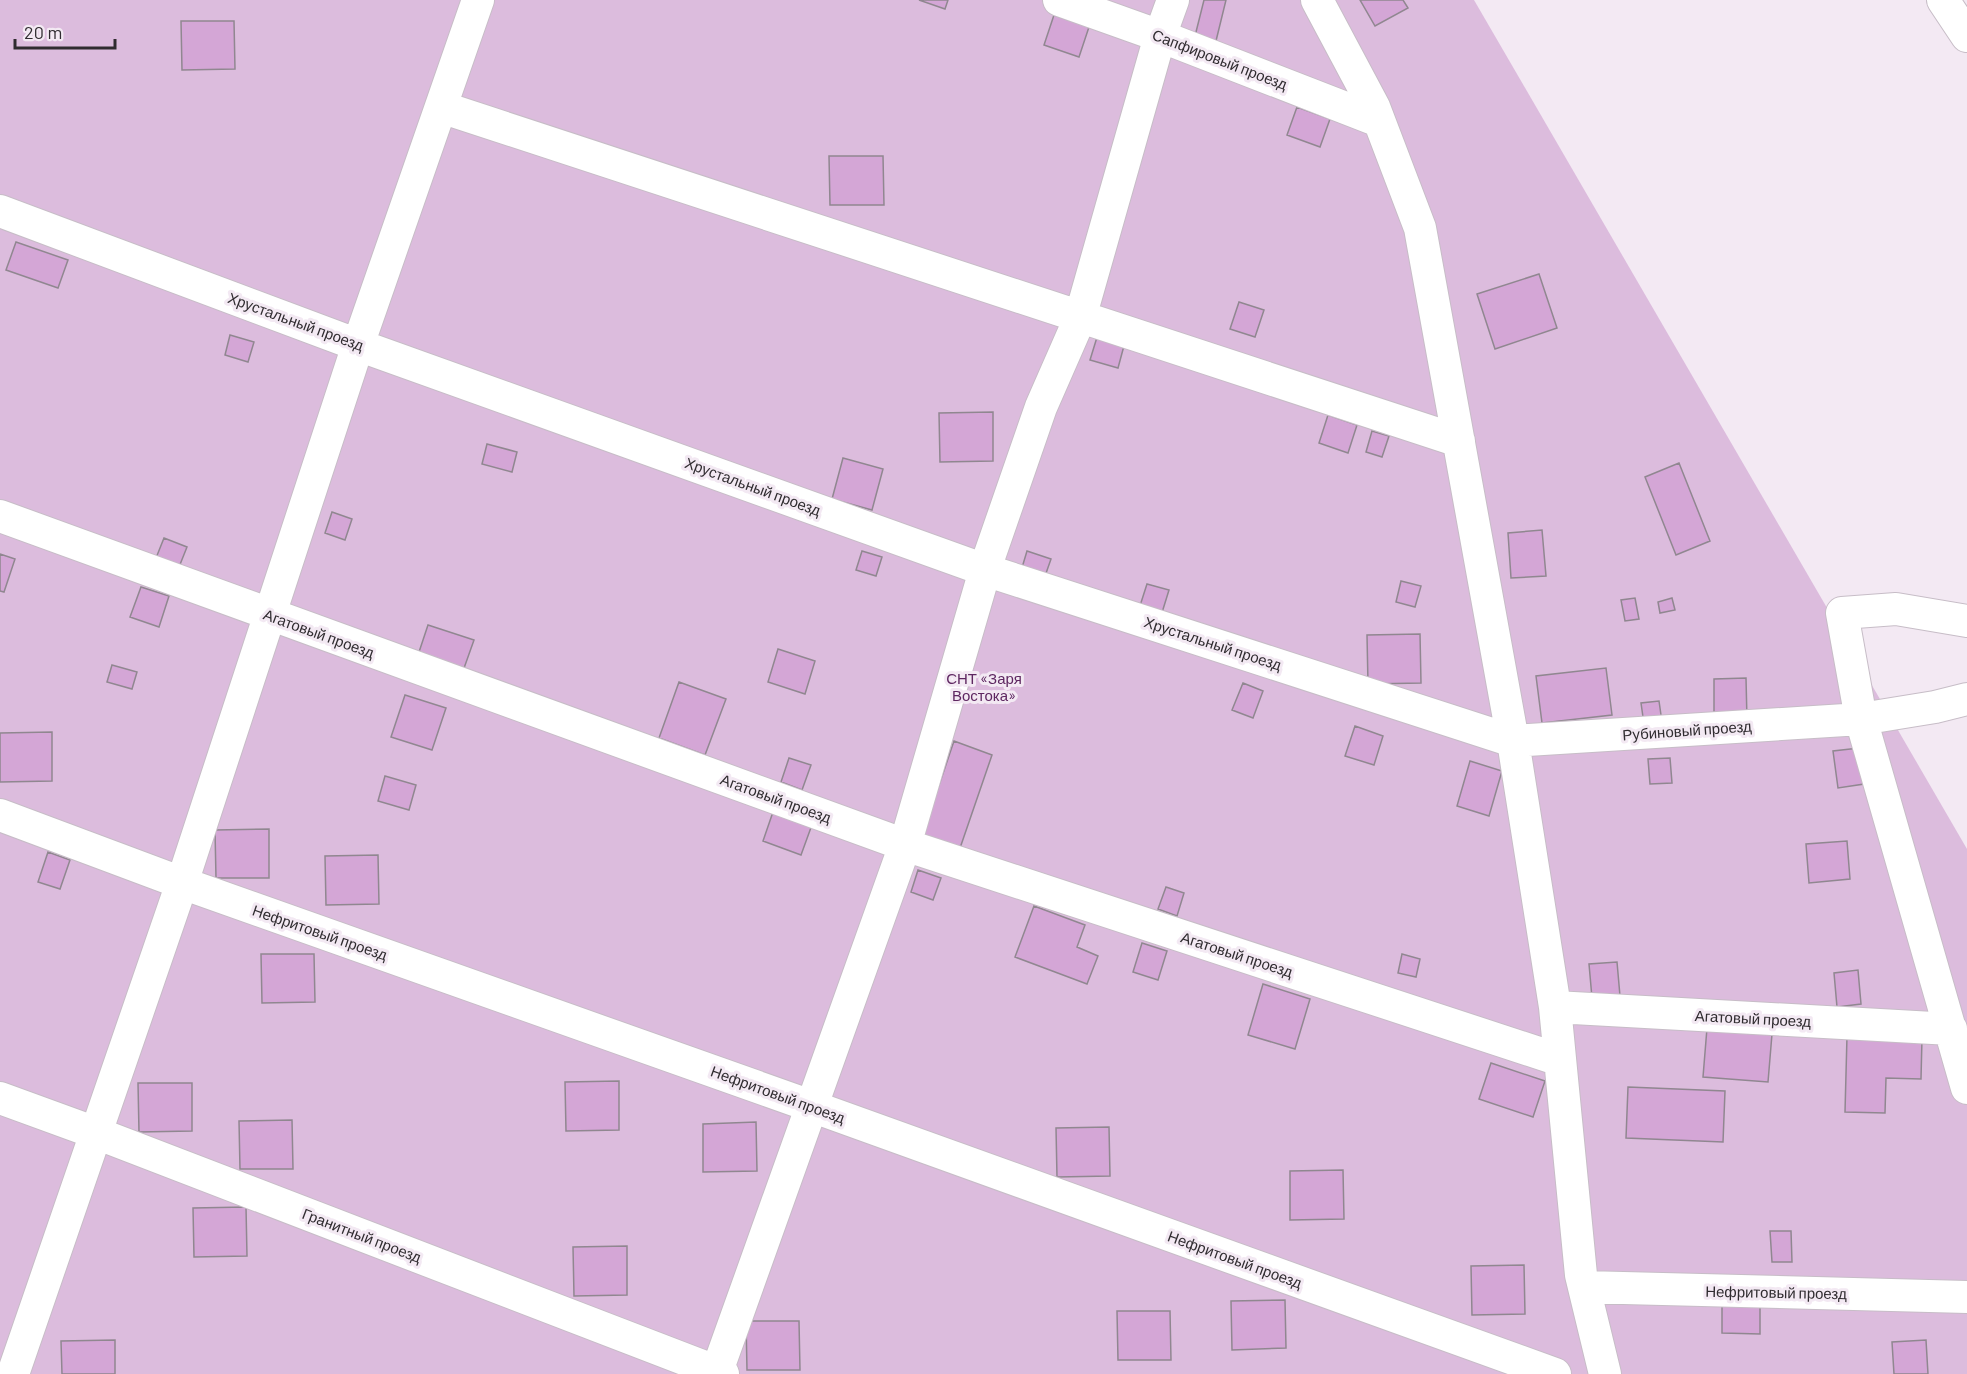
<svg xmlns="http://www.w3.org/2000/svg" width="1967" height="1374" viewBox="0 0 1967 1374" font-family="Barlow,sans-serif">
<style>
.green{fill:#dcbcdd}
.building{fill:#d4a6d6;stroke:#908790;stroke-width:1.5}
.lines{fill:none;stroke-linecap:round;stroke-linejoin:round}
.minor-casing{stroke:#c7bdc7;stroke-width:34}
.minor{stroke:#fff;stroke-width:32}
.labels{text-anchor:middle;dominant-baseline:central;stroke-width:6;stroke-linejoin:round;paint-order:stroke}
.street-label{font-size:15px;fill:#302c30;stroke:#f3e9f3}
.park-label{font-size:15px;fill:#5e2761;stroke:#f3e9f3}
</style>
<rect width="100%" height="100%" fill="#f3e9f3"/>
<path class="green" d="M0,0H1474L1967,849V1374H0Z"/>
<path class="building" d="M919,0H948L945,9Z
M1204,0H1226L1215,45L1194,40Z
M1360,0H1403L1408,8L1375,26Z
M1054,15L1089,27L1079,57L1044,45Z
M181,21H234L235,69L182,70Z
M1297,107L1330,119L1320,147L1287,135Z
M829,156H883L884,205H830Z
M16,242L68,260L58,288L6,270Z
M1539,274L1557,328L1495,349L1477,294Z
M1239,302L1264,310L1255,337L1230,329Z
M1098,334L1125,342L1118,368L1090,360Z
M230,335L254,342L248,362L225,355Z
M993,412V461L940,462L939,413Z
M1328,415L1357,425L1348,453L1319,443Z
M1372,431L1389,436L1382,457L1366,452Z
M487,444L517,452L512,472L482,464Z
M843,458L883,469L872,510L832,499Z
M1679,463L1710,541L1676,555L1645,477Z
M332,512L352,519L345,540L325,533Z
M1542,530L1546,576L1511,578L1508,533Z
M164,538L187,547L179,567L156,558Z
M862,551L882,557L876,576L856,570Z
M1027,551L1051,559L1044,579L1021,571Z
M0,554L15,559L4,592L0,591Z
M1401,581L1421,586L1415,607L1396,602Z
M1147,584L1169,590L1160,619L1138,612Z
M141,587L169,596L159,627L130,617Z
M1635,598L1639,619L1625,621L1621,600Z
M1672,598L1675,610L1660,613L1658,602Z
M428,625L474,640L463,671L418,655Z
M1420,634L1421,683L1368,684L1367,635Z
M778,649L815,661L805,694L768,682Z
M112,665L137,672L132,689L107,682Z
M1606,668L1612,715L1542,723L1536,676Z
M1746,678L1747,720L1714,721V679Z
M679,682L726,699L705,755L659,738Z
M1243,683L1263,691L1253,718L1232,710Z
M405,695L446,708L432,750L391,737Z
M1659,701L1662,722L1644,724L1641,703Z
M1355,726L1383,736L1374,765L1345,756Z
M52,732V781L0,782V733Z
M954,741L992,755L959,851L921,838Z
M1859,748L1864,784L1838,788L1833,751Z
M789,758L811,765L802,790L781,782Z
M1670,758L1672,783L1650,784L1648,759Z
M1470,761L1502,771L1489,816L1457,806Z
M385,776L416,785L409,810L378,801Z
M774,809L813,822L801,855L763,841Z
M269,829V878H216L215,830Z
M1847,841L1850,879L1809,883L1806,844Z
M48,852L70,860L60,889L38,882Z
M378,855L379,904L326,905L325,856Z
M918,870L941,878L933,900L911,892Z
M1166,887L1184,893L1177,916L1158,909Z
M1034,906L1085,925L1077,947L1098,956L1087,984L1015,957Z
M1142,943L1167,951L1158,980L1133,972Z
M261,954H314L315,1002L262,1003Z
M1402,954L1420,959L1416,977L1398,973Z
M1617,962L1620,996L1592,998L1589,964Z
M1858,970L1861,1004L1837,1007L1834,973Z
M1263,984L1310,999L1295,1049L1248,1035Z
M1707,1028L1772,1034L1768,1082L1703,1077Z
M1847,1036L1922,1038L1921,1079L1886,1078L1885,1113L1845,1112Z
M1491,1063L1545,1081L1533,1117L1479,1099Z
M619,1081V1130L566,1131L565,1082Z
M138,1083H192V1131L139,1132Z
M1628,1087L1725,1091L1723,1142L1626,1138Z
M292,1120L293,1169H240L239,1121Z
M756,1122L757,1171L703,1172V1124Z
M1109,1127L1110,1176L1057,1177L1056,1128Z
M1343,1170L1344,1219L1290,1220V1171Z
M246,1207L247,1256L194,1257L193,1208Z
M1770,1231H1791L1792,1262H1772Z
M627,1246V1295L574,1296L573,1247Z
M1524,1265L1525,1314L1472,1315L1471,1266Z
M1285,1300L1286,1348L1232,1350L1231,1301Z
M1722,1302L1760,1303V1334L1722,1333Z
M1117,1311H1170L1171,1360H1118Z
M746,1321H799L800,1370H747Z
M115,1340V1374H62L61,1341Z
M1926,1340L1928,1374H1894L1892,1342Z"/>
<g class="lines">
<g class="minor-casing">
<path id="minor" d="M1059,0L1160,36L1379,121
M1317,0L1374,107L1420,228L1513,741L1555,1007L1581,1275L1605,1374
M1943,0L1967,36
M441,107L1459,441
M0,211L358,345L985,570L1513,741L1861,719L1935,707L1967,699
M0,516L905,845L1560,1060
M1967,621L1896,609L1842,613L1861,719L1967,1088
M0,815L182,883L811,1106L1555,1374
M1555,1007L1951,1029
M0,1098L96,1133L723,1374
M1584,1287L1967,1297
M13,1374L182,883L358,345L478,0
M716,1374L905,845L988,560L1041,407L1080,318L1160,36L1173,0"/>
</g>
<use href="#minor" class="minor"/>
</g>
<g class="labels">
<g class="street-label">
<text transform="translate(1220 59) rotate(21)">Сапфировый проезд</text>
<text transform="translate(296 321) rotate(20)">Хрустальный проезд</text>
<text transform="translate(753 486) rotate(20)">Хрустальный проезд</text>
<text transform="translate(319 633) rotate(20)">Агатовый проезд</text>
<text transform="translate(1213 643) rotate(18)">Хрустальный проезд</text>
<text transform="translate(1687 730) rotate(-4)">Рубиновый проезд</text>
<text transform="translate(776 798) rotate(20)">Агатовый проезд</text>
<text transform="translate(320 932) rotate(19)">Нефритовый проезд</text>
<text transform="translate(1237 954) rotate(18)">Агатовый проезд</text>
<text transform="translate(1753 1018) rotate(3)">Агатовый проезд</text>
<text transform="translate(778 1094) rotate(20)">Нефритовый проезд</text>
<text transform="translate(362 1235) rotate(21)">Гранитный проезд</text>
<text transform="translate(1235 1259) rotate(20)">Нефритовый проезд</text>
<text transform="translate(1776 1292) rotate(1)">Нефритовый проезд</text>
</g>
<g class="park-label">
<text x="984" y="678">СНТ «Заря<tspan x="984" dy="17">Востока»</tspan></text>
</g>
</g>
<path d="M15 39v9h100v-9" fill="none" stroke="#302c30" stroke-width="3"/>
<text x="24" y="39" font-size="18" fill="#302c30" stroke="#f3e9f3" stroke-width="4.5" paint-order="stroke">20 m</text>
</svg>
